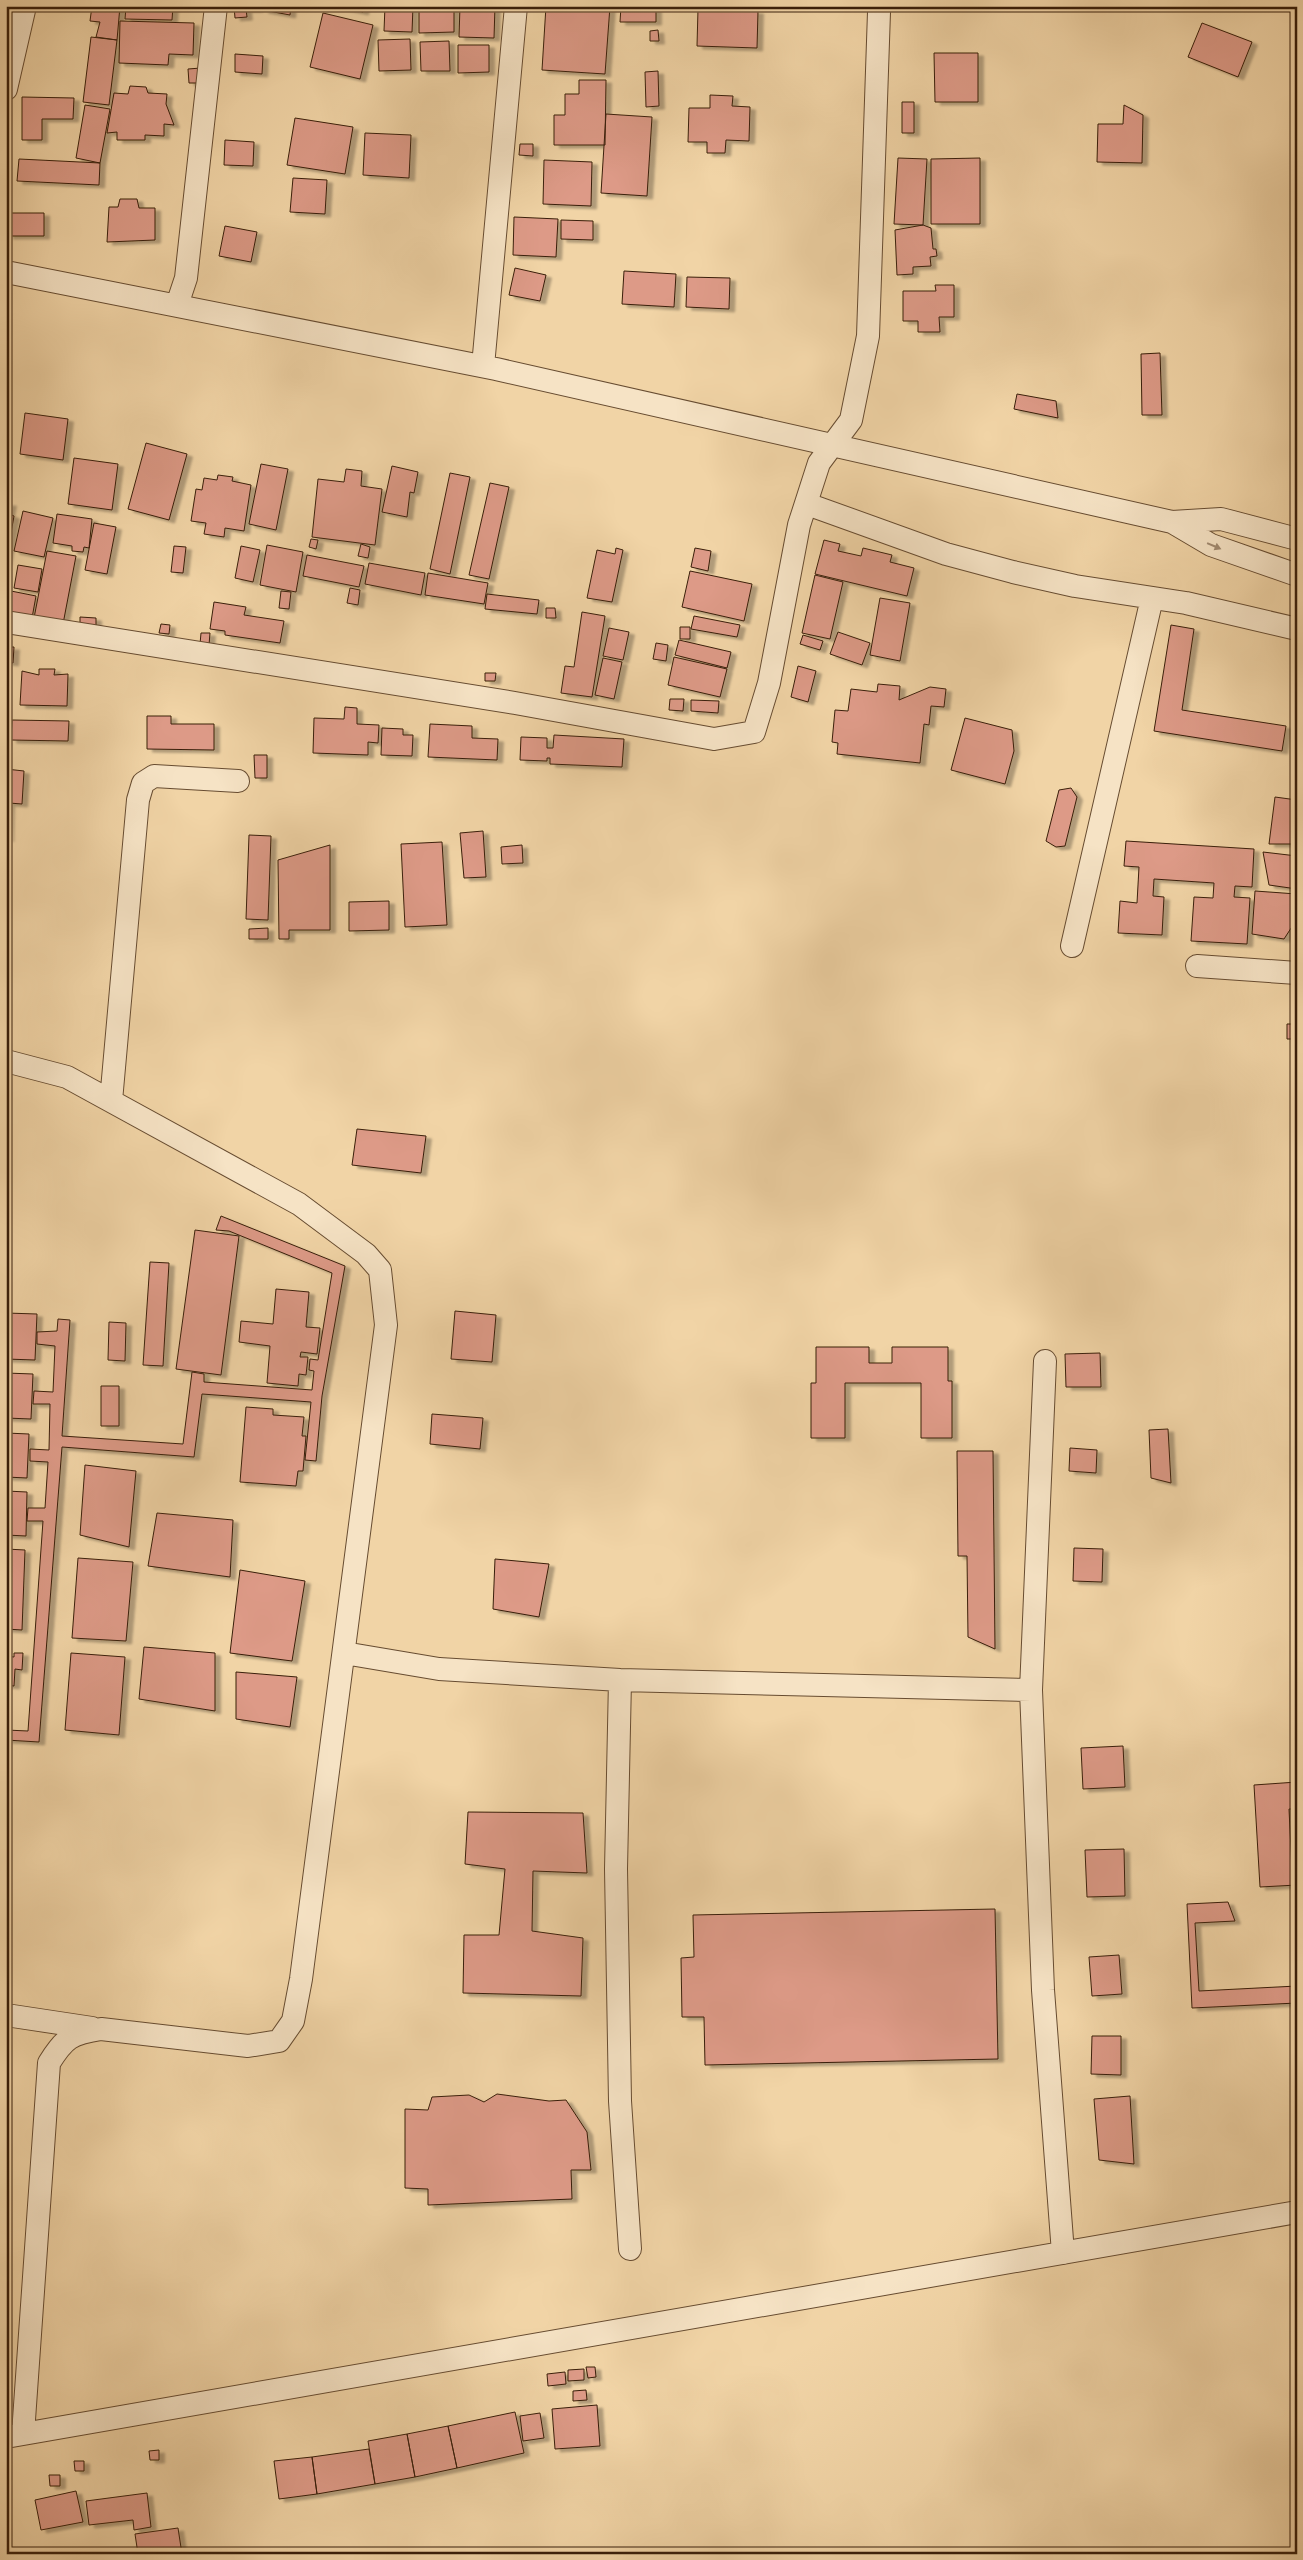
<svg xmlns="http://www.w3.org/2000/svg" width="1303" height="2560" viewBox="0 0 1303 2560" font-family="'IM FELL Great Primer',serif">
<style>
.building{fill:#dd9a87;stroke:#391e0a;filter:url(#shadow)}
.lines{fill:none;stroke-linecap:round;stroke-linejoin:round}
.street-casing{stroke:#674c31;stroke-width:24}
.street{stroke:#f6e3c5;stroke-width:22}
.oneway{fill:#a18a71}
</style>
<defs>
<filter id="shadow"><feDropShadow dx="5.5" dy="3" stdDeviation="1" flood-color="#0004"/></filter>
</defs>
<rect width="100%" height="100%" fill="#f1d4a6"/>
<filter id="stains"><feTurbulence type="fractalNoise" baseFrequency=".004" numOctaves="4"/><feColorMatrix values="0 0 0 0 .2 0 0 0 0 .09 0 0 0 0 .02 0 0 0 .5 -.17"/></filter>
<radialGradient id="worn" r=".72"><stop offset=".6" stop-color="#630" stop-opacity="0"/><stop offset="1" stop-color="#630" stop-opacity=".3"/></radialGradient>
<path class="building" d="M92,6H120L117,40L96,37L100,22L90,21Z
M126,6H173L172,20L125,19Z
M234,6H257V9H246L247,17L235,18Z
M264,6H291L290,15L263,10Z
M335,6H364L363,12Z
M385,6H413L412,32L384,31Z
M419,6H454V32L419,33Z
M460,6H495L494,38L459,37Z
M546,6H610L605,74L542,70Z
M621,6H656V22H620Z
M698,9L758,11L757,48L697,46Z
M323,13L373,25L360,79L310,67Z
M120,21L194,23L193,55L169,54L168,65L119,63Z
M1202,23L1252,42L1238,77L1188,57Z
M658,30L659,41H650V31Z
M91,37L117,40L109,105L83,102Z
M410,39L411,70L379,71L378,40Z
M449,41L450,71H421L420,42Z
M458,45H489V72L458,73Z
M934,53H978V102H935Z
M235,54L263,56L262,74L235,72Z
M201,68V83H189L188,69Z
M658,71L659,106L646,107L645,72Z
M579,80H606L605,145H554V115H565V94H579Z
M130,86L146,87L148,93L167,94L166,104L174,125L164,124V136L145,135V140H117V132L107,133L114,93L128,94Z
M710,95L733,96L732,106L750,107L749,141L726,140L725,153H707V142H688L689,108H710Z
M22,97L74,98L73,119H42V140H22Z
M902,102H914V133H902Z
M85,105L110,109L100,163L76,158Z
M1124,105L1143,115L1142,163L1097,162L1098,124H1123Z
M606,114L652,117L647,196L601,193Z
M295,118L353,127L345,174L287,165Z
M365,133L411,135L409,178L363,175Z
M225,140L254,142L253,166L224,165Z
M520,144H533V156L519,155Z
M898,158L927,159L923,225L894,224Z
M980,158V224H931V159Z
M19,159L100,163L99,185L17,181Z
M544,160L592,162L591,206L543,204Z
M293,178L327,180L325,214L290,212Z
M120,199H137L139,208H155V240L107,242L109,207H118Z
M8,213H44V236H8Z
M514,217L558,219L556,257L513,255Z
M561,220L593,221V240L561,239Z
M923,225L931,228L933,249H936L937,256L930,257L931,266L913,267V274L897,275L895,230Z
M225,226L257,232L251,262L219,256Z
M515,268L546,275L540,301L509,295Z
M624,271L676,274L674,307L622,304Z
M687,277L730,278L729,309L686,307Z
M935,285H954V317H939L940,332H918V321H903V291H936Z
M1160,353L1162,415H1142L1141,354Z
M1017,394L1056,401L1058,418L1014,409Z
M25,413L68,419L63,460L20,454Z
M146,443L187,454L169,520L128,509Z
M74,458L118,464L112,510L68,504Z
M261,464L288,469L276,530L249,524Z
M392,466L418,472L414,493L410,492L407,517L382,512Z
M346,469L362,471L361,486L382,489L375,545L312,537L318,479L344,482Z
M450,473L470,477L450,574L430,569Z
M218,475L233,477L232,481L251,485L244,531L225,528L224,537L204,534L206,523L191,521L196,489L202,490L204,478L217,480Z
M490,483L509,487L489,579L469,575Z
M6,503H11L9,514L14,516L6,562Z
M23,511L53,518L44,557L14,551Z
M57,514L92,519L89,548L84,547L83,552L72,551V546L53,543Z
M94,523L116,527L107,574L85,570Z
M311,539L318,540L316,549L309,547Z
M824,540L840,544L838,551L861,556L863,548L892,555L890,562L914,568L907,596L815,574Z
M361,544L370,547L368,558L358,556Z
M267,545L303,552L296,592L260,585Z
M174,546L186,547L183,573L171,572Z
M241,546L260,550L253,582L235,578Z
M616,548L623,550L612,602L587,598L597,550L615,554Z
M695,548L711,551L708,571L691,567Z
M47,551L76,556L63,624L34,618Z
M307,555L364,566L359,587L303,576Z
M369,563L425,573L421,595L365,584Z
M18,565L42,569L38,592L14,588Z
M690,571L752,584L744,621L682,607Z
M428,573L488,583L484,604L425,595Z
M815,575L843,582L830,639L802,633Z
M350,588L360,590L358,605L347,603Z
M6,590L36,596L32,618L6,614Z
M281,591L291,592L289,609L279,608Z
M487,594L539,600L537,614L485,609Z
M880,598L910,603L900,661L870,655Z
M214,602L246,607L244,615L284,621L280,643L225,635V631L210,629Z
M546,608H555L556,618H546Z
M582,612L605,616L592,697L561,693L565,666L574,667Z
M694,616L740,625L737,637L691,629Z
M80,617L96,618V629L80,628Z
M161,624L170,625L169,634L159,633Z
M1171,625L1194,629L1182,710L1286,726L1282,751L1154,731Z
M680,627H690V639H680Z
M609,628L629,632L623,660L603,656Z
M838,632L870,643L862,665L830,654Z
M201,633H210L209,645L200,644Z
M803,635L823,641L820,650L800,644Z
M679,640L731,652L727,668L675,655Z
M656,643L668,645L666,661L653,659Z
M6,647H14L13,663L6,662Z
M674,657L727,669L720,697L668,685Z
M603,658L622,662L614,699L595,695Z
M798,666L816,671L808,702L791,697Z
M39,669H55L54,675L68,674L67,706L20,705L22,671L39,675Z
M485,673H496L495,681H485Z
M878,684L900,686L899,700L930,687L946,689L944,707L931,706L929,725L924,724L920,763L837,754L838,743L832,742L835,710L848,711L851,689L877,692Z
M670,699H684L683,711L669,710Z
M691,700L719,701L718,713L691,711Z
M345,707L357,708V724L379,725L378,743L368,742V755L313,753L314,718L344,719Z
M147,716H171V724H214V750L147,749Z
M965,718L1012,730L1014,751L1005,784L951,770Z
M12,720L69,721L68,741L11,740Z
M430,724L472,726V738L498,739L497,760L428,757Z
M382,728L403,729V735H413L412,756L381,755Z
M554,735L624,739L622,767L550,764V758H547V761L520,760L521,737L547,738V748H553Z
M254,755H267V778H255Z
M6,769L24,771L22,804L9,803L8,839Z
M1071,788L1077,797L1065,846L1056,847L1046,841L1059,790Z
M1275,797L1297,800V844H1269Z
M483,831L486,877L464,878L460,833Z
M249,835L271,836L268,920L246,919Z
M1126,841L1254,849L1252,887L1235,886L1234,897L1250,898L1247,944L1191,941L1194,897L1213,898L1214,883L1154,879L1153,896L1164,897L1162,935L1118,933L1120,901L1137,903L1139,867L1124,866Z
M442,842L447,925L405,927L401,844Z
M330,845V930H289V939H279L278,860Z
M522,845L523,863L502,864L501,847Z
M1263,852L1297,856V889L1269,885Z
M1255,891L1297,894V919L1284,939L1252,934Z
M389,901V930L349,931V902Z
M268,928V939H249V929Z
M1287,1024H1297V1039H1287Z
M357,1129L426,1136L421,1173L352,1165Z
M221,1216L345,1266L322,1396L316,1461L305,1460L311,1402L202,1394L194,1457L62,1447L39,1742L6,1740V1730L28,1731L43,1521H27L28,1508H45L48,1462L30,1461V1449L49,1450L50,1404H33L34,1391L53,1392L55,1346L37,1344V1332L57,1331L58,1319L70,1320L62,1436L183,1444L192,1372L204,1374V1382L312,1390L314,1371L309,1370L310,1359L318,1360L332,1273L229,1231L216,1230Z
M195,1230L239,1236L221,1375L176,1369Z
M150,1262L169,1263L163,1366L143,1365Z
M276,1289L309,1292L306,1327L320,1328L317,1354L301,1352L300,1357H308L306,1375L299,1374L298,1386L267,1383L270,1346L239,1342L241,1321L273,1324Z
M455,1311L496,1315L492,1362L451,1359Z
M6,1313L37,1314L35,1360L6,1359Z
M109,1322L126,1323L125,1361L108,1360Z
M816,1347H869V1363H892V1347H948V1381H952V1438H921V1383H845V1438H811V1383H816Z
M1100,1353L1101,1387H1066L1065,1354Z
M6,1373L33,1374L31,1419L6,1418Z
M101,1386H119V1426H101Z
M246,1407L273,1409V1415L304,1417L302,1436H306L303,1471H298L296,1486L240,1482Z
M432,1414L483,1418L480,1449L430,1444Z
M1168,1429L1171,1483L1151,1478L1149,1430Z
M6,1433L29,1434L27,1478L6,1477Z
M1070,1448L1097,1450L1096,1473L1069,1471Z
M957,1451H993L995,1649L968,1637L967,1556H958Z
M85,1465L136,1471L129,1547L80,1535Z
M6,1491L27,1492L26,1536L6,1535Z
M157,1513L233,1520L230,1577L148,1566Z
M1074,1548L1103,1549L1102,1582L1073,1581Z
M6,1549L25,1550L22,1630L6,1629Z
M78,1558L133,1562L126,1641L72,1638Z
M495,1559L549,1564L539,1617L493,1609Z
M240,1570L305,1581L292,1661L230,1653Z
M144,1647L215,1653V1711L139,1699Z
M14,1653H23L22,1670L15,1669L14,1686L6,1685V1656L14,1657Z
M71,1653L125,1657L119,1735L65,1730Z
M236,1672L297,1677L290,1727L236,1719Z
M1123,1746L1125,1787L1083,1789L1081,1748Z
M1297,1782V1809H1289L1292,1871L1297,1870V1885L1260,1887L1254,1785Z
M468,1812L583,1813L587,1873L533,1871L532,1931L583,1938L581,1996L463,1993L464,1935H499L505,1869L465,1864Z
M1124,1849L1125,1896L1087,1897L1085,1850Z
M1228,1902L1235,1921L1195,1923L1199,1991L1297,1986V2003L1192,2008L1187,1904Z
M995,1909L998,2059L705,2065L704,2017H682L681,1958L694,1957L693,1915Z
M1119,1955L1122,1994L1092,1996L1089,1957Z
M1092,2036H1121V2075L1091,2074Z
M497,2094L549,2101L566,2100L587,2132L591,2170H571L572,2199L428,2205V2189L405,2188V2109L428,2110L432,2097L469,2095L484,2102Z
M1130,2096L1134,2164L1099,2160L1094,2099Z
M586,2367H595L596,2377L588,2378Z
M584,2369V2380L568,2381V2370Z
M565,2372L566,2384L548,2386L547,2374Z
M586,2390L587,2400L573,2401V2391Z
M597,2405L600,2446L555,2449L552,2409Z
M515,2412L524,2453L457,2468L448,2426Z
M540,2413L544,2438L523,2441L520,2416Z
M448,2426L457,2468L415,2477L407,2434Z
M407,2434L415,2477L375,2484L368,2441Z
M369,2449L375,2484L317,2494L312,2457Z
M159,2450V2460H150L149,2451Z
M312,2457L317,2494L279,2499L274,2461Z
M74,2461H84V2471H75Z
M49,2475H60V2486H50Z
M76,2491L83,2522L41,2530L35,2500Z
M147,2493L151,2527L134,2530L133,2520L89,2525L86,2501Z
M178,2528L182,2554H138L135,2534Z"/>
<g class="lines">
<g class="street-casing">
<path id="street" d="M6,89L25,6
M6,272L496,369L1172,522L1221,519L1297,539
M177,305L186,278L216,6
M483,366L516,6
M807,504L946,554L1013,572L1075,586L1186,603L1297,629
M1172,522L1211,545L1297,575
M6,622L515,703L714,739L754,732L769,683L799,525L819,463L851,420L868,336L879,12
M1072,946L1152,598
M1197,966L1297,973
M6,1061L67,1077L299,1204L366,1254L380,1270L386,1325L301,1979L293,2021L279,2041L248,2046L101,2029C71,2034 65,2037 49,2063L23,2434
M111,1101L138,800L143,783L154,776L238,781
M1045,1361L1031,1690L1043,1990L1063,2253
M344,1653L439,1669L620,1680L1031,1690
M620,1680L616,1869L620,2101L630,2249
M6,2015L92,2028
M6,2437L1297,2212"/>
</g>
<use href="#street" class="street"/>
</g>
<defs><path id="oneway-solid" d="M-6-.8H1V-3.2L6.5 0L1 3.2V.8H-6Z" transform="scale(1.25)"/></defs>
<use class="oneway" href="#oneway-solid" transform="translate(1214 546) rotate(23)"/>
<rect width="1303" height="2560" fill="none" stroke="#f1d4a6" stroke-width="25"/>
<rect x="8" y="8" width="1288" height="2545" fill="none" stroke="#391e0a" stroke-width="2.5"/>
<rect x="12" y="12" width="1278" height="2535" fill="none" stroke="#391e0a"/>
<rect width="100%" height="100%" filter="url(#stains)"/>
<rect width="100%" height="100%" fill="url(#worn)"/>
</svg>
